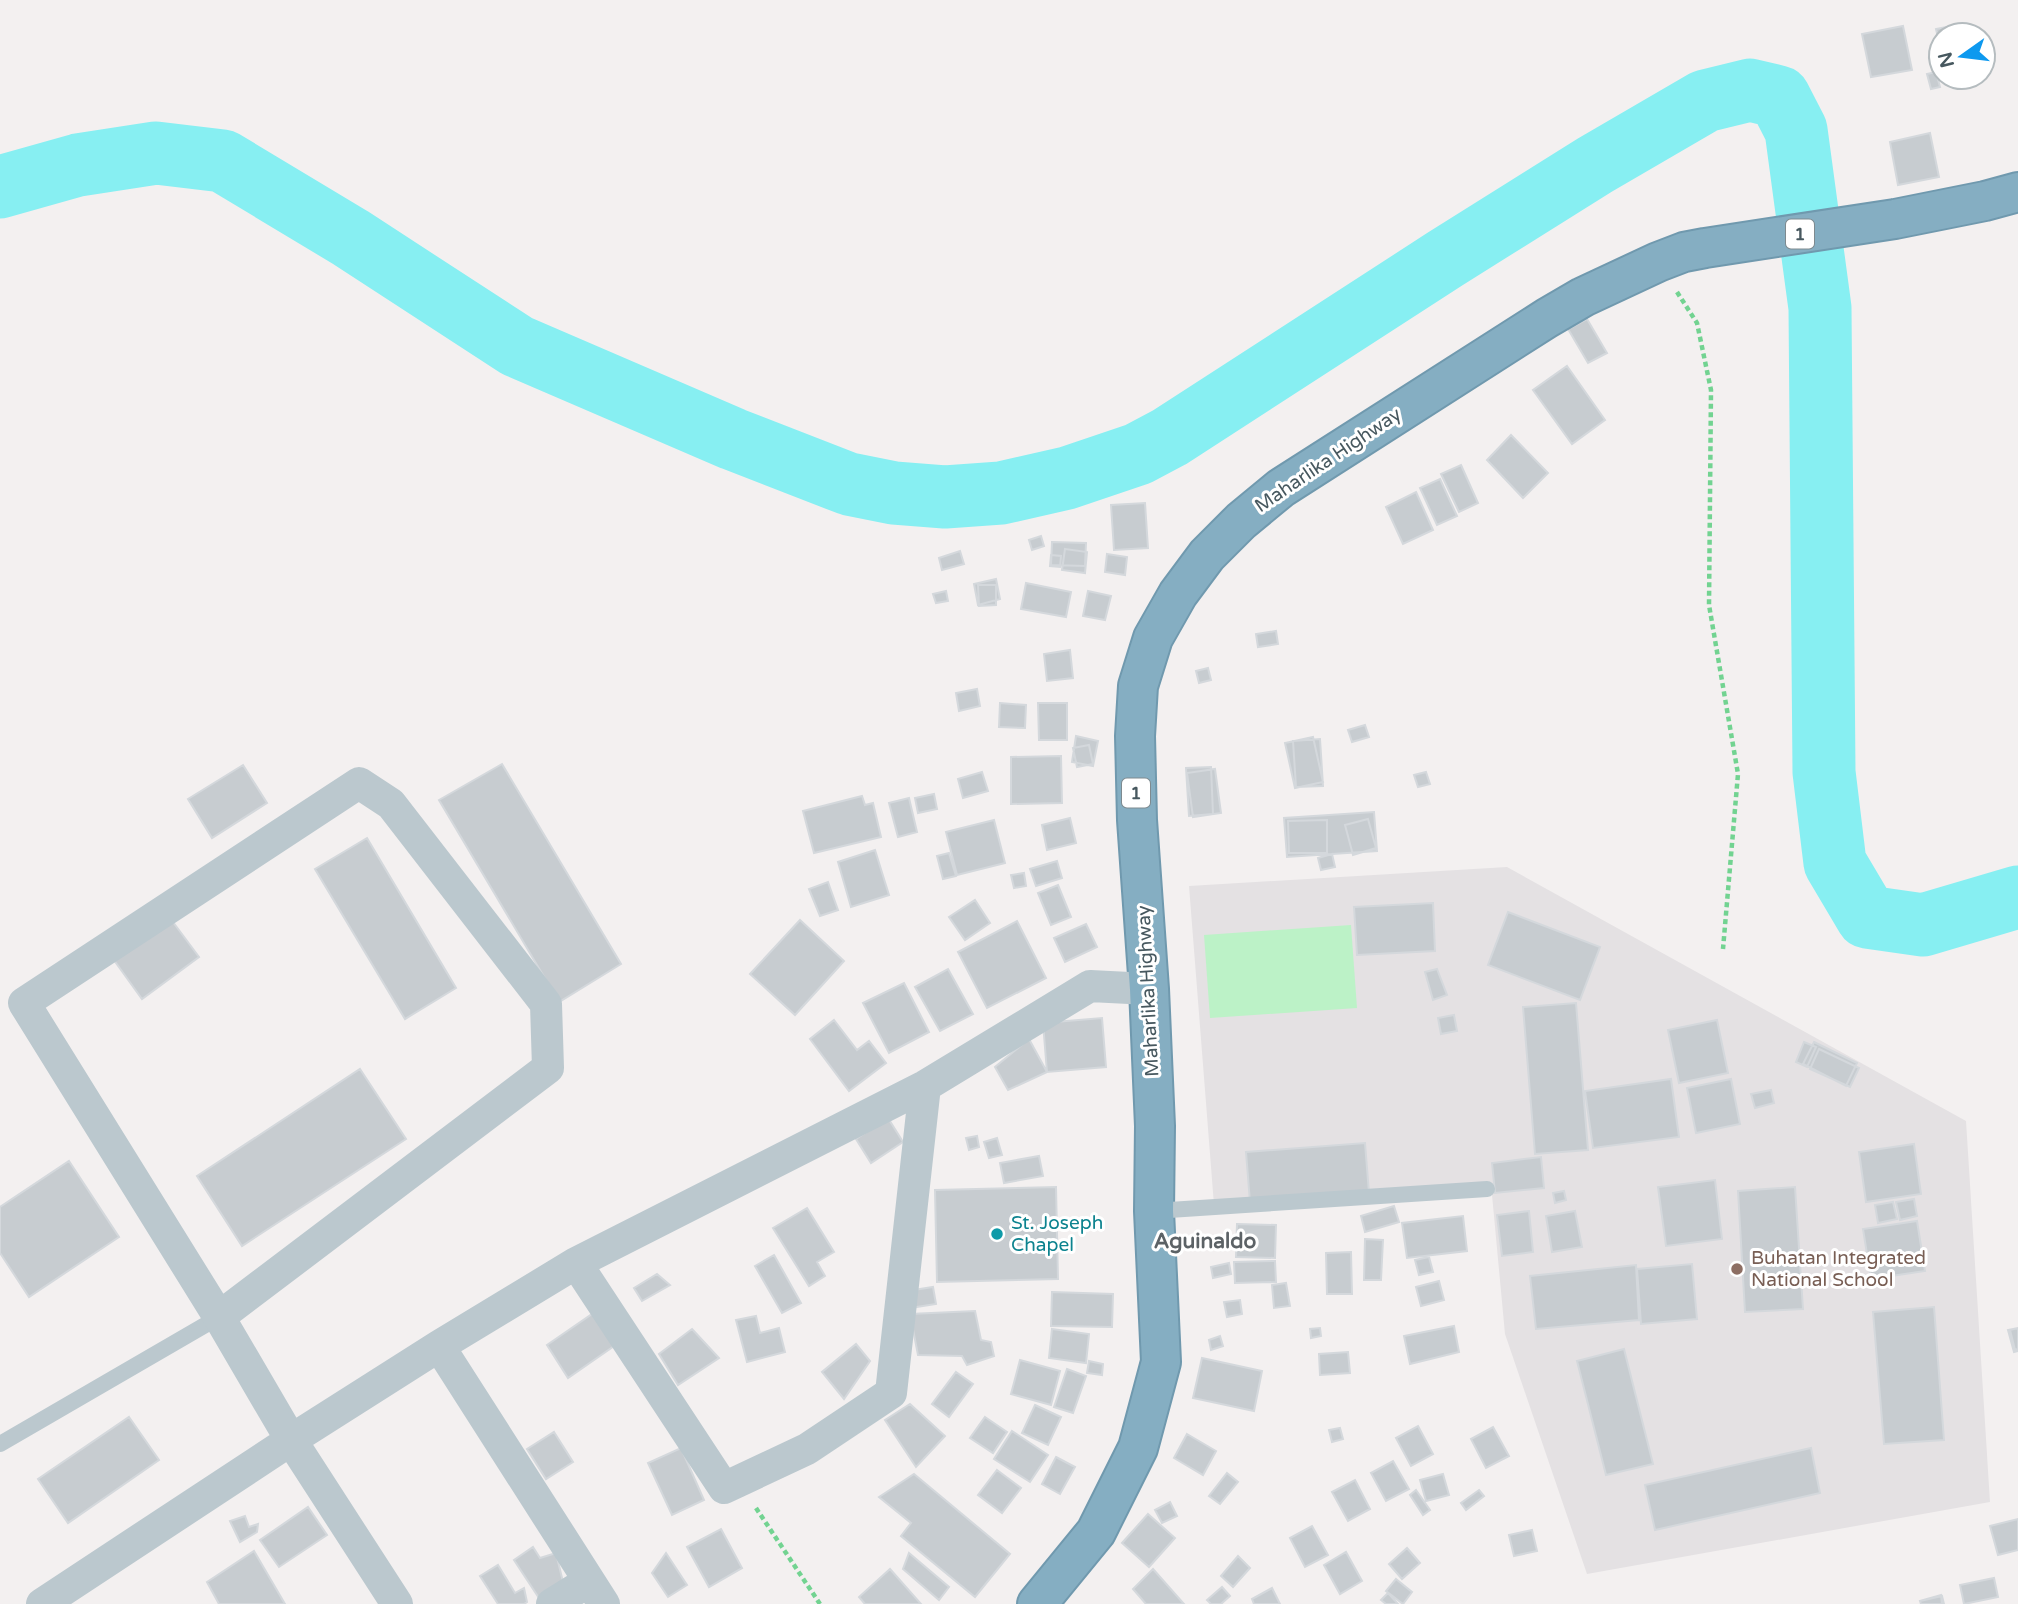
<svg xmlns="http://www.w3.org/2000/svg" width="2018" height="1604" viewBox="0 0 2018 1604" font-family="'Varela Round',sans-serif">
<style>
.education{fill:#e4e1e3}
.green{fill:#bcf2c7}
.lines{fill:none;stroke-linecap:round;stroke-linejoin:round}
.river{stroke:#87eff2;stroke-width:63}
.building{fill:#c7ccd0;stroke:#d4d8dc;stroke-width:2}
.highway-casing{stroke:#7099ae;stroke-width:42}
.path{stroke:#72d391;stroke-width:4.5;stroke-dasharray:5 3.5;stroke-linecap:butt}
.lane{stroke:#bbc8ce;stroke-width:16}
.street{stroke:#bbc8ce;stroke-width:32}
.highway{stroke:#85aec2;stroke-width:38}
.culture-dot{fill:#0f9aa8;stroke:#fff;stroke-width:2.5}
.education-dot{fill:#8d6e63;stroke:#fff;stroke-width:2.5}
.labels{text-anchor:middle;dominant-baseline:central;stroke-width:6;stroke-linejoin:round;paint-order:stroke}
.shield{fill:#fff;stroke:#7e8a8f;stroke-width:2}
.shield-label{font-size:18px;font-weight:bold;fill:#47585f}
.street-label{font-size:19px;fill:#47585f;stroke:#fff}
.culture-label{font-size:19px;fill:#0d838f;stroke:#fff;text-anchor:start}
.education-label{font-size:19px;fill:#785e54;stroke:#fff;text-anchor:start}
.neighbourhood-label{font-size:21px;font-weight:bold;fill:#5c6266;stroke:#fff}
</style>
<rect width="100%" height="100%" fill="#f3f0f0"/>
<path class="education" d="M1507,867L1966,1121L1990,1502L1587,1574L1505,1334L1491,1184L1214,1205L1189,886Z"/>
<path class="green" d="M1351,925L1357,1008L1210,1018L1204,935Z"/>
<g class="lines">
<path class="river" d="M0,187L78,165L156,153L223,161L351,238L517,346L733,439L849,484L894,493L945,497L1001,493L1067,478L1138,454L1170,437L1445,259L1595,165L1705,101L1750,90L1779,97L1796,130L1820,308L1824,772L1835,863L1867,917L1923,925L2018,897"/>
</g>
<path class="building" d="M1903,26L1912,70L1871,77L1862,34Z
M1947,27L1949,35H1941L1940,46L1936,29Z
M1936,72L1940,87L1931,89L1927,74Z
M1930,133L1939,177L1898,185L1890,142Z
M1587,319L1607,353L1588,363L1568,329Z
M1567,366L1605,420L1572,444L1533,390Z
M1511,435L1548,473L1523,498L1487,460Z
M1461,465L1478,503L1459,512L1441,474Z
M1440,479L1457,516L1437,525L1420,488Z
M1416,492L1433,530L1403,544L1386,507Z
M1145,503L1148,548L1114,550L1111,505Z
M1041,536L1044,546L1032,550L1029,540Z
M1052,542L1086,543L1085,566L1051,565Z
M1065,549L1087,552L1085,573L1062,570Z
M960,551L964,564L942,570L939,558Z
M1107,554L1127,557L1125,575L1105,572Z
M1051,555L1061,556L1060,567L1050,566Z
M996,579L1000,599L978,605L974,584Z
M1026,583L1071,592L1066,617L1021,609Z
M978,585H996V605L979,606Z
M946,591L948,601L936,603L933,594Z
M1088,591L1111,596L1105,620L1083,616Z
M1276,631L1278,644L1258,647L1256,634Z
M1070,650L1073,678L1047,681L1044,654Z
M1208,668L1211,680L1199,683L1196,671Z
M977,689L980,706L959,711L956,693Z
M1000,703L1026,705L1025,728L999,727Z
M1038,703H1067V740H1039Z
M1365,725L1369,737L1352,742L1348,730Z
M1076,736L1098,741L1093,766L1072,762Z
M1313,737L1323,782L1295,788L1285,743Z
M1320,739L1323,786L1296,787L1293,741Z
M1089,745L1093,764L1077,767L1073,748Z
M1061,756L1062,803L1011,804V757Z
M502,764L621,964L559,1002L439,800Z
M243,765L267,803L212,838L188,799Z
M1211,767L1213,814L1189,816L1186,768Z
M1215,769L1221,813L1193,817L1187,773Z
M982,772L988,791L963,798L958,779Z
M1426,772L1430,784L1418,787L1414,775Z
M934,794L937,809L918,813L915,798Z
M862,796L865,805L873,803L881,837L814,853L803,811Z
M909,798L917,832L898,837L889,803Z
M1374,812L1377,851L1287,857L1284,818Z
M1070,818L1076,843L1047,850L1042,825Z
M1368,819L1376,848L1353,855L1345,825Z
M994,820L1005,863L957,875L946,832Z
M1327,820V853H1289L1288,821Z
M367,838L456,988L405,1019L315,869Z
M875,850L889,895L851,907L838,862Z
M949,853L956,876L943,879L937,856Z
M1332,854L1335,867L1321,870L1318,858Z
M1057,861L1062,878L1036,886L1030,869Z
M1024,873L1026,886L1014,888L1011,875Z
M828,882L838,910L820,916L809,889Z
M1058,885L1071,917L1051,925L1038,893Z
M975,900L990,923L965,940L949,917Z
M1433,903L1435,951L1357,955L1354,907Z
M1508,912L1600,947L1580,1000L1488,965Z
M167,914L199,957L142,999L111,956Z
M800,920L844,961L795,1015L750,974Z
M1017,921L1046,978L987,1008L958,952Z
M1086,924L1097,947L1065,962L1054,938Z
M948,969L973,1014L940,1031L915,987Z
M1437,969L1447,995L1433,1000L1425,972Z
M904,983L929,1032L889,1053L863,1003Z
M1576,1003L1588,1150L1535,1154L1523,1007Z
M1454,1015L1457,1031L1441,1034L1438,1018Z
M1102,1018L1106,1067L1047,1072L1043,1023Z
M834,1020L857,1050L869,1041L886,1063L849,1091L810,1039Z
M1717,1020L1728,1073L1679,1083L1668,1030Z
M1029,1039L1047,1072L1008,1090L995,1067Z
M1804,1042L1816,1047L1807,1067L1796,1062Z
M1814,1042L1857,1063L1846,1086L1803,1064Z
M1819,1049L1859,1068L1850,1087L1810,1069Z
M360,1069L406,1139L242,1246L197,1176Z
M1671,1079L1679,1137L1593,1148L1585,1091Z
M1731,1079L1740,1124L1696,1133L1687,1088Z
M1771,1090L1774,1103L1755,1108L1751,1094Z
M888,1118L903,1142L871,1163L856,1139Z
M977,1136L979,1147L969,1150L966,1138Z
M997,1138L1002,1155L989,1158L984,1142Z
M1365,1143L1369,1193L1250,1202L1246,1152Z
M1914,1144L1921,1194L1866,1202L1859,1152Z
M1039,1156L1043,1176L1004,1183L1000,1163Z
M1541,1157L1544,1188L1495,1193L1492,1163Z
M69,1161L119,1237L29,1297L0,1253V1207Z
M1715,1180L1722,1239L1666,1246L1658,1187Z
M1056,1187L1058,1279L937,1282L935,1190Z
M1795,1187L1803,1309L1745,1312L1738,1191Z
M1564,1191L1566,1200L1555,1203L1553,1193Z
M1914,1199L1917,1216L1900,1220L1896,1202Z
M1893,1202L1897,1219L1878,1223L1875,1205Z
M1394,1206L1399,1222L1365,1232L1361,1216Z
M807,1208L834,1252L817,1262L825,1276L809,1286L773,1228Z
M1529,1211L1533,1252L1502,1256L1497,1215Z
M1575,1211L1582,1247L1552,1252L1546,1216Z
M1463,1216L1467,1251L1407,1258L1402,1223Z
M1917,1221L1925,1271L1871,1279L1863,1229Z
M1237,1224L1276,1225L1275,1258L1236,1257Z
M1365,1239L1383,1240L1381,1280H1364Z
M1351,1252L1352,1294H1327L1326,1253Z
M774,1255L801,1303L782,1313L755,1266Z
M1429,1257L1433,1272L1419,1275L1415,1260Z
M1275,1261L1276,1282L1235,1283L1234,1262Z
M1229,1263L1231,1274L1213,1278L1211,1267Z
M1692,1264L1697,1319L1641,1324L1637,1269Z
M1636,1265L1639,1320L1536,1329L1530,1276Z
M657,1274L670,1285L642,1301L634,1288Z
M1439,1281L1444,1300L1421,1306L1416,1287Z
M1286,1283L1290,1306L1274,1308L1272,1285Z
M933,1287L936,1304L910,1308L907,1291Z
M1052,1292L1113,1294L1112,1327L1051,1326Z
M1240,1300L1242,1314L1227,1317L1224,1302Z
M1934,1307L1944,1440L1884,1444L1873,1312Z
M975,1311L981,1340L991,1342L994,1356L967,1365L962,1356L918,1355L910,1314Z
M595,1312L617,1344L568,1378L547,1345Z
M756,1316L760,1333L779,1328L785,1352L747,1362L736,1320Z
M1454,1326L1459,1352L1410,1364L1404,1336Z
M1320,1328L1321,1336L1311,1338L1310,1329Z
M2018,1328V1349L2015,1350L2010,1330Z
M2018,1328V1351L2014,1352L2008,1330Z
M692,1329L719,1358L678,1385L659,1354Z
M1052,1329L1089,1334L1086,1363L1049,1358Z
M1220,1336L1223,1346L1211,1350L1209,1340Z
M856,1344L870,1361L844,1399L822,1372Z
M1624,1349L1653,1464L1606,1475L1577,1361Z
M1348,1352L1350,1373L1320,1375L1319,1354Z
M1202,1358L1262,1371L1254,1411L1193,1398Z
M1020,1360L1060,1371L1051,1405L1011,1394Z
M1089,1361L1103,1364L1102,1375L1087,1373Z
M1067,1369L1086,1376L1073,1413L1054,1407Z
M956,1372L973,1384L949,1417L932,1404Z
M910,1404L945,1436L916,1467L885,1420Z
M1035,1405L1061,1417L1048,1445L1022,1433Z
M129,1417L159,1460L68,1523L38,1479Z
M985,1417L1007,1432L993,1453L970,1438Z
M1418,1426L1433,1454L1411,1466L1396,1438Z
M1493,1427L1509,1456L1486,1468L1471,1439Z
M1340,1428L1343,1439L1332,1442L1329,1430Z
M1012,1431L1048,1455L1030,1482L994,1459Z
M554,1432L573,1462L546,1479L527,1449Z
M1187,1434L1216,1451L1203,1475L1174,1458Z
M681,1448L704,1500L672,1515L648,1463Z
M1811,1448L1820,1493L1655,1530L1645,1485Z
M1056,1457L1075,1467L1060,1494L1042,1484Z
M1393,1461L1409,1489L1386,1501L1371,1473Z
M997,1470L1021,1488L1002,1513L978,1495Z
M1227,1473L1238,1482L1220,1504L1209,1496Z
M914,1474L1010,1554L975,1597L901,1536L911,1523L879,1497Z
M1443,1474L1449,1495L1426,1501L1420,1480Z
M1355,1480L1370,1509L1348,1521L1332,1492Z
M1416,1490L1430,1510L1423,1515L1410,1495Z
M1479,1490L1484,1496L1466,1510L1461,1503Z
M1170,1502L1177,1516L1162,1523L1155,1510Z
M308,1507L327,1535L279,1567L260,1540Z
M1148,1514L1175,1538L1149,1567L1122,1543Z
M245,1516L249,1527L258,1524L257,1532L240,1542L230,1521Z
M2018,1519V1550L1998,1555L1990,1526Z
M1312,1526L1328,1555L1305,1567L1290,1538Z
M721,1529L742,1568L709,1587L687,1547Z
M1532,1530L1537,1551L1514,1556L1509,1535Z
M533,1547L540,1558L556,1553L563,1582L539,1598L514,1560Z
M1407,1548L1420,1563L1402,1579L1389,1564Z
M254,1551L285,1604H219L207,1582Z
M1346,1552L1362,1581L1340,1594L1324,1565Z
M666,1553L687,1585L668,1597L652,1573Z
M909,1553L949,1587L939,1600L903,1569Z
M1238,1556L1250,1568L1233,1587L1221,1576Z
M498,1565L515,1593L524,1588L527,1602L524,1604H498L480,1576Z
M890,1569L921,1604H865L859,1597Z
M1153,1569L1184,1604H1146L1133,1589Z
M1994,1578L1998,1597L1964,1604L1960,1585Z
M1396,1579L1412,1592L1403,1604L1386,1591Z
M1222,1587L1230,1596L1221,1604H1211L1207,1600Z
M1272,1588L1280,1604H1254L1252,1599Z
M1388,1593L1398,1604H1386L1381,1600Z
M1941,1595L1942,1604H1921L1920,1601Z
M1942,1596L1944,1604H1921L1920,1601Z"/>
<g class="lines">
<g class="highway-casing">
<path id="highway" d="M1037,1604L1096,1532L1138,1448L1161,1362L1154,1211L1155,1126L1149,989L1137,820L1135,736L1138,686L1153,638L1178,594L1207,555L1241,521L1281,488L1547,318L1583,297L1658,262L1684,252L1705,248L1895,219L1985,201L2018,192"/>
</g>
<path class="path" d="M1677,292L1697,323L1711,390L1709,605L1738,774L1723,949
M756,1508L820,1604"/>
<path class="lane" d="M1154,1211L1487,1189
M0,1444L219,1317"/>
<path class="street" d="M576,1263L724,1488L807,1449L891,1393L925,1086
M439,1346L604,1604
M42,1604L291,1440L219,1317L24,1003L359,783L391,804L546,1004L548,1068L219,1317
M397,1604L291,1440L439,1346L576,1263L925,1086L1090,986L1149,989
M552,1604L589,1581"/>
<use href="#highway" class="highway"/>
</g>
<circle class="culture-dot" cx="997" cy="1234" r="7"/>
<circle class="education-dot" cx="1737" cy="1269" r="7"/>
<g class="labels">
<g class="shield">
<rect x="1786" y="219.5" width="28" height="29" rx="5"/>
<rect x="1122" y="778.5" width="28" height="29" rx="5"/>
</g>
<g class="shield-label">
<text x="1800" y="234">1</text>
<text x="1136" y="793">1</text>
</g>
<g class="street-label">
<text transform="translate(1328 460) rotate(-34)">Maharlika Highway</text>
<text transform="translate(1148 991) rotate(-93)">Maharlika Highway</text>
</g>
<g class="culture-label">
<text x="1011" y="1223">St. Joseph<tspan x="1011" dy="22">Chapel</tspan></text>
</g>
<g class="education-label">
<text x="1751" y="1258">Buhatan Integrated<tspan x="1751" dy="22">National School</tspan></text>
</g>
<g class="neighbourhood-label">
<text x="1205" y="1241">Aguinaldo</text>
</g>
</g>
<g transform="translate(1962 56) rotate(256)"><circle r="33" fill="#ffffff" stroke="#b5bcbf" stroke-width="2"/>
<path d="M0-5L12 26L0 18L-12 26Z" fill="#0d99ef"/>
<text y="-10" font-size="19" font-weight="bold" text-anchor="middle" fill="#47585f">N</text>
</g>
</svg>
